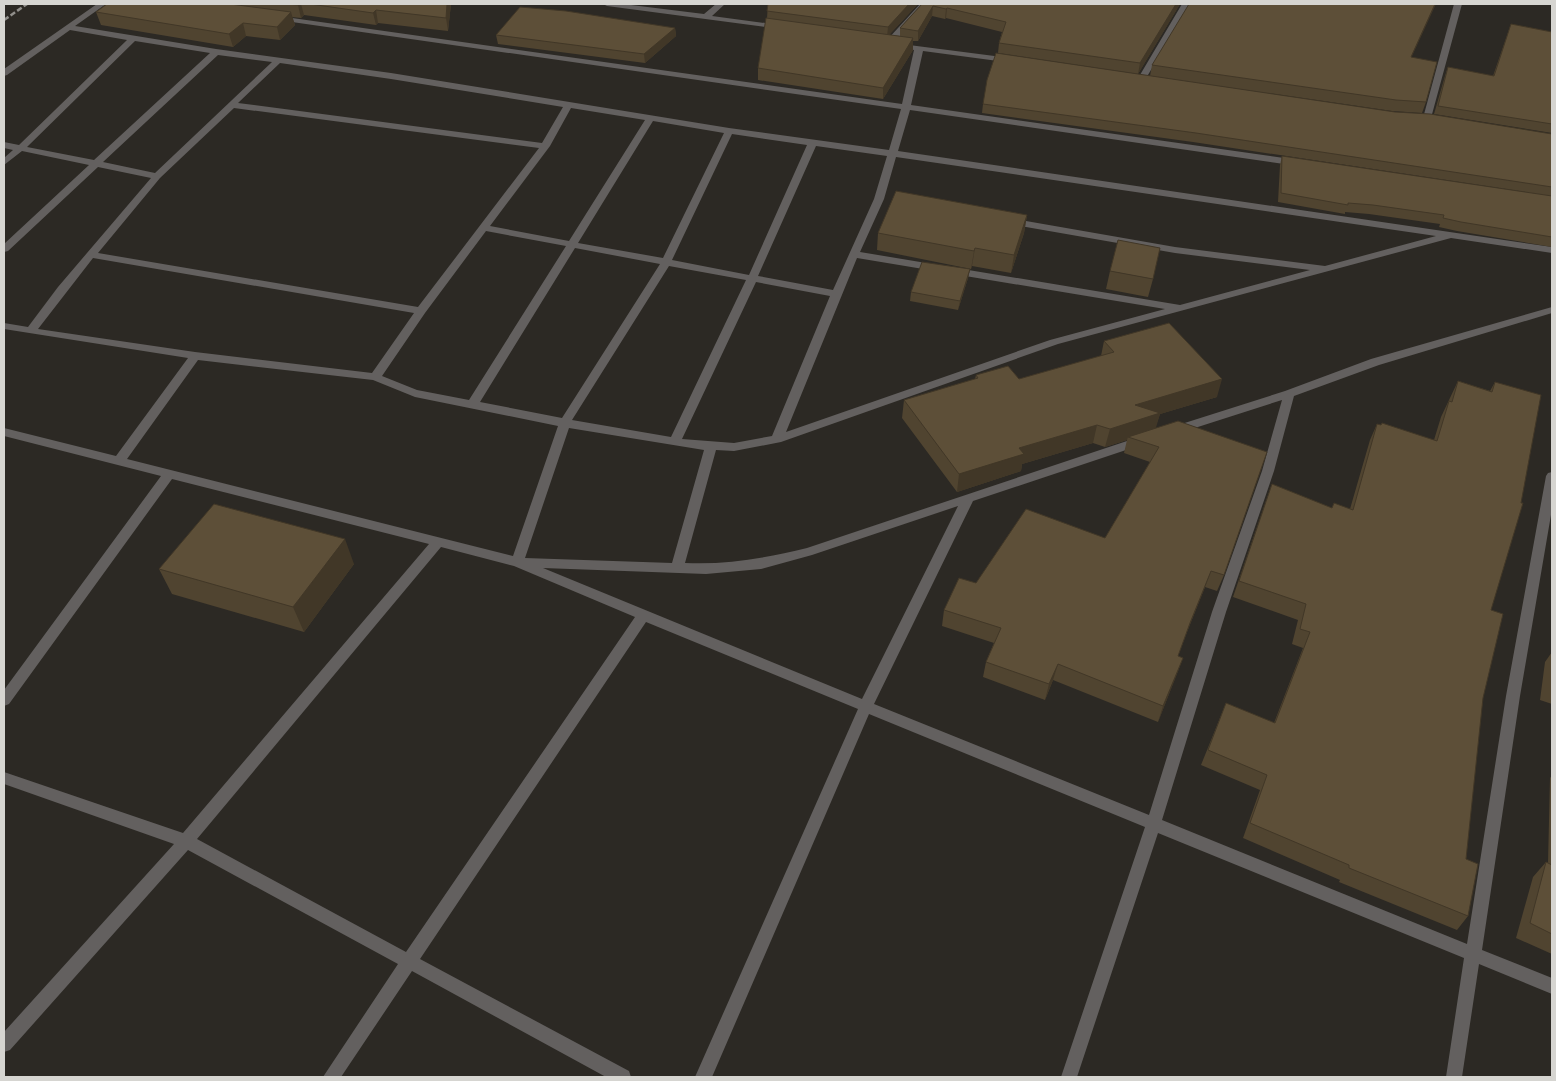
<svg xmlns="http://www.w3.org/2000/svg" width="1556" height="1081" viewBox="0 0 1556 1081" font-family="Raleway,sans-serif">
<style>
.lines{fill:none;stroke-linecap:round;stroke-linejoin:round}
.minor{fill:#63605f;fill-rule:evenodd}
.rail{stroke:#918f8b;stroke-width:2.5;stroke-dasharray:5.5 2.5;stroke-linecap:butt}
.wall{fill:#504430}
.shaded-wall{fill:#413727}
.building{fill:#5d4f38;stroke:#413727}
</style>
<rect width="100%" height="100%" fill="#2c2924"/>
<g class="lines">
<path class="minor" d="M97,4H106L75,26L216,49L391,73L729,128L889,150L901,109L278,20L274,18L278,16L902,104L914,50L909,49V45L1010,58L1013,59V63L923,51L911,105L1298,160L1303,163L1298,166L910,110L898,151L1552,247V253L1451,238L1058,344L781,442L734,451L716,450L685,563C727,565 765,558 807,548L1136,438H1144L1146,441L1144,444L973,501L874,704L1149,815L1212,612L1262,471L1282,400L1176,434L1172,433L1170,430L1172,427L1285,391L1371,359L1552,307V313L1379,365L1294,396L1274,471L1226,612L1162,820L1467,944L1506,696L1546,476L1548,473L1552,472V509L1520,696L1482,950L1552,978V994L1479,964L1462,1077H1446L1464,958L1158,833L1077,1077H1061L1145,827L869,714L712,1077H695L858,709L646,622L420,959L629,1071L631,1077H606L412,971L341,1077H323L398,964L188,850L10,1050L4,1052V1032L174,844L4,784V772L183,833L429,544L172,479L9,704L4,706V690L161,476L4,436V428L116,456L188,358L4,329V323L28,327L58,287L151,178L98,167L8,251L4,252V244L89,165L22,151L4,165V158L13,150L4,148V142L19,145L127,40L70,30L7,75L4,76V69ZM135,41L210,53L94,160L27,147ZM218,55L272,62L155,173L103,162ZM280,63L391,79L563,107L542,143L238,103ZM234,108L539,148L418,307L98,253L160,178ZM571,108L645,120L569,241L490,226L550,146ZM653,121L724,133L663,258L578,243ZM732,134L807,145L749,275L672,260ZM816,146L887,156L874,199L833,290L758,276ZM896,157L1436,236L1325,266L1175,247L1009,218L1004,221L1009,224L1175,253L1310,270L1180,305L860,252L884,199ZM486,231L566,246L469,400L417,390L382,376L425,313ZM575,248L660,264L562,418L480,402ZM93,258L414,313L372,373L195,352L38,329ZM857,258L1165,309L1050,340L786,432ZM669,266L746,280L671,437L572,420ZM756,282L830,296L772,436L734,443L682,439ZM198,360L373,380L415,397L558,426L513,556L127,459ZM569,428L704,450L672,563L525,558ZM958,506L862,699L543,568L706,574L761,569L812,555ZM441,547L514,566L635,617L406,952L197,839Z
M603,4H623L704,14L716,4H725L712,16L780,25L784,27L780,29L607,6Z
M920,4H928L893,44H887V40Z
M1182,4H1190L1145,80L1138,82L1137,80Z
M1454,4H1462L1431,118L1427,121L1423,118Z"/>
<path class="rail" d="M4,20L27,4"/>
</g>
<path class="wall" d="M107,4H451L448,31L378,23L376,25L304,15L301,18L292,17L295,25L280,40L246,36L233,47L101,25L96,12Z
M768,4H918L889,35L900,36V28L922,4H1180L1138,74L998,53L999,43L1002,32L946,18L945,19L932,16L918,41H913V50L883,99L758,80V68L767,18Z
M1511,24L1552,32V133L1434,114L1445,76L1448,67L1493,76Z
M675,28L676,36L645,63L498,44L496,35Z
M1411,57L1426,102L1422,113L1392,111L1150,76L1152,65Z
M983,104L1395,112L1552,134V196L1193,142L982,113Z
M1282,156L1552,196V247L1457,231L1439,227L1440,224L1369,214L1345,212V214L1278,202L1280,165Z
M1027,215L1024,233L1011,273L972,266L971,269L877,250L878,233Z
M970,269L968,278L958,310L910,301L911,292Z
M1110,271L1153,279L1148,297L1106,289Z
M1104,341L1217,397L1160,414L1155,428L1224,575L1217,591L1205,587L1187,632L1178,656L1183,658L1158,722L1053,680L1045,700L983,677L986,662L994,643L942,626L944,610L976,583L1105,538L1150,462L1124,453L1127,440L1105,447L1093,443L1022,464L1021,471L957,492L902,418L904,400L975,379L976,375L1019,379L1101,356Z
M1458,381L1490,391L1495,382L1491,610L1466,859L1468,916L1457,930L1339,882L1340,880L1243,838L1260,790L1201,765L1226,703L1274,723L1303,648L1292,644L1298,620L1233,597L1266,501L1272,484L1332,508L1350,509L1370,440L1377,424L1434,440L1441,417Z
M354,564L304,632L172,594L159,569Z
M1552,652V704L1540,700L1545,662Z
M1552,775V954L1516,938L1533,877L1546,862L1548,863L1550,778Z"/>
<path class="shaded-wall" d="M299,4H301L304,15L301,18L298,5Z
M447,4H451L448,31L446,18Z
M909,4H918L887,37L888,27Z
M1176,4H1180L1138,74L1140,63Z
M1435,4H1436L1407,67L1411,57Z
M933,6L932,16L918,41V31Z
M947,8L946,18L945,19L946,9Z
M376,10L378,23L376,25L373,13Z
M291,12L295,25L280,40L277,27Z
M243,23L246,36L233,47L229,34Z
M675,28L676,36L645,63L644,54Z
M913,38V50L883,99V88Z
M1027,215L1024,233L1011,273L1014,255Z
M975,248L972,266L971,269L974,251Z
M970,269L968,278L958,310L960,301Z
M1222,379L1217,397L1160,414L1155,431L1128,437L1127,440L1105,447L1110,429L1135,405Z
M1097,425L1093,443L1022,464L1021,471L957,492L959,474L1019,448Z
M345,539L354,564L304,632L293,607Z
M1211,571L1205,587L1184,639L1190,623Z
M1183,658L1177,674L1158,722L1163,706Z
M1058,664L1053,680L1045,700L1049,684Z"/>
<path class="building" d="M107,4H230L291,12L277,27L243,23L229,34L96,12Z
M287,4H299L298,5Z
M310,4H447L446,18L376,10L373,13Z
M768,4H909L888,27L767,11Z
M922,4H1176L1140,63L999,43L1006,22L947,8L946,9L933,6L918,31L900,28Z
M1189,4H1435L1411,57L1437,62L1426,102L1396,100L1152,65Z
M520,7L566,11L675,28L644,54L496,35Z
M766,18L913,38L883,88L758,68Z
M1511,24L1552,32V124L1438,106L1448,67L1494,76Z
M996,53L1395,112L1430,114L1552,134V187L1196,133L983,104L987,80Z
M1282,156L1552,196V237L1461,222L1443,218L1444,215L1373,205L1348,203V205L1281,193Z
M896,191L1027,215L1014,255L975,248L974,251L878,233Z
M1118,240L1160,248L1153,279L1110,271Z
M922,262L970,269L960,301L911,292Z
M1169,323L1222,379L1135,405L1160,413L1110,429L1097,425L1019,448L1024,454L959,474L904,400L978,378L976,375L1008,366L1019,379L1114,352L1104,341Z
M1458,381L1492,392L1495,382L1541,395L1521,503H1523L1491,610L1503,614L1483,698L1466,859L1478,864L1468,916L1349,868V865L1250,823L1267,775L1208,750L1226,703L1275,723L1310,632L1300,629L1306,604L1239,581L1272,484L1332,508L1334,503L1353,510L1377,424L1381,425L1382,423L1437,441L1449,401L1452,402Z
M1178,421L1267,452L1224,575L1211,571L1190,623L1178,656L1183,658L1163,706L1058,664L1049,684L986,662L1001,628L944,610L959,578L976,583L1026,509L1105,538L1159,447L1128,437Z
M214,504L345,539L293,607L159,569Z
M1546,862L1552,865V934L1530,923Z"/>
<rect width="1556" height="1081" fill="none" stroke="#d6d5d1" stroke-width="10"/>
</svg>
